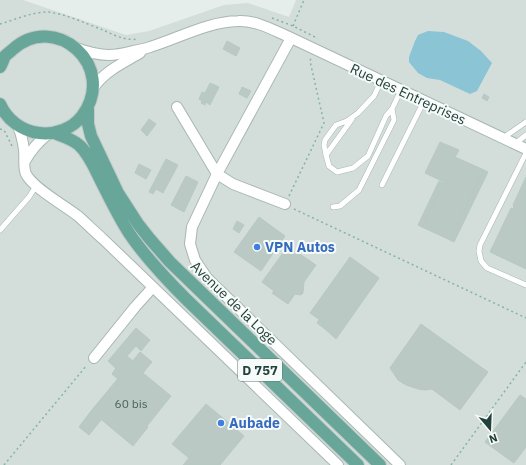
<svg xmlns="http://www.w3.org/2000/svg" width="526" height="465" viewBox="0 0 526 465" font-family="'IBM Plex Sans',sans-serif">
<style>
.built{fill:#d3deda}
.water{fill:#8bc4d5}
.building{fill:#bac9c4;stroke:#b7c9c2}
.lines{fill:none;stroke-linecap:round;stroke-linejoin:round}
.lane-casing{stroke:#a7b7b3;stroke-width:6}
.street-casing{stroke:#a7b7b3;stroke-width:12}
.primary-casing{stroke:#c1cac8;stroke-width:14}
.path{stroke:#84b3a8;stroke-width:1.5;stroke-dasharray:2 3;stroke-linecap:butt}
.lane{stroke:#fff;stroke-width:5}
.street{stroke:#fff;stroke-width:10}
.primary{stroke:#68a69a;stroke-width:12}
.shop-dot{fill:#3f7fe0;stroke:#f6faf8;stroke-width:1.5}
.labels{text-anchor:middle;dominant-baseline:central;stroke-width:4;stroke-linejoin:round;paint-order:stroke}
.number-label{font-size:12px;fill:#49635d}
.shield{fill:#f6faf8;stroke:#627874;stroke-width:1}
.shield-label{font-size:13px;font-weight:bold;fill:#23413b}
.street-label{font-size:14px;fill:#23413b;stroke:#f6faf8}
.shop-label{font-size:14px;font-weight:bold;fill:#366cbe;stroke:#f6faf8;text-anchor:start}
</style>
<rect width="100%" height="100%" fill="#e5eeeb"/>
<path class="built" d="M0,0H23L126,35L149,31L224,5L248,3L289,17L296,0H526V465H0Z"/>
<path class="water" d="M428,31L444,32L468,41L481,51L492,63L477,91L470,94L440,80L427,78L418,73L409,62V57L415,41L418,35Z"/>
<path class="building" d="M227,41L240,48L236,56L223,49Z
M210,83L219,87L210,105L206,102L205,105L201,103L202,101L199,99L202,92L205,93Z
M242,87L251,91L247,98L239,94Z
M484,94L489,97L487,101L482,98Z
M149,119L156,124L147,136L141,130Z
M440,142L459,150L455,157L484,170L450,240L422,227L444,182L425,173Z
M166,159L178,165L163,193L156,189L153,194L149,192Z
M139,164L151,170L146,179L135,173Z
M484,170L488,172L454,242L450,240Z
M186,176L198,182L184,212L171,205Z
M526,177V269L490,252L511,208L513,209L514,206L513,205Z
M439,181L443,183L422,227L418,225Z
M259,217L285,236L261,271L234,252Z
M237,221L244,225L239,233L233,229Z
M288,246L316,265L304,282L303,293L301,295L295,294L288,304L272,293L274,291L262,282Z
M350,257L379,278L336,339L325,329L327,325L310,313Z
M319,320L327,325L325,329L317,323Z
M421,324L488,372L460,410L432,389L425,390L418,389L406,385L398,380L390,368Z
M136,328L150,340L141,351L136,346L127,356L133,361L122,374L108,361Z
M140,352L152,362L143,373L171,396L147,426L148,427L133,446L91,411Z
M116,368L122,374L118,379L112,374Z
M520,395L526,399V440L511,461L485,442Z
M206,404L230,424L232,422L238,426L236,429L244,436L220,465H183L189,458L172,444Z
M91,411L101,420L89,435L79,427Z
M526,440V447L514,463L511,461Z"/>
<g class="lines">
<g class="lane-casing">
<path id="lane" d="M381,81L374,96L358,113L347,121L336,125L325,140L324,145L326,155L329,166L337,172L353,168L368,156L386,116L392,109
M503,138L526,122
M515,144L526,135
M526,153L480,245L479,251L481,261L487,268L526,285
M326,155L352,119
M382,185L424,101
M333,207L340,206L359,190L394,120L392,109L401,90
M0,230L29,197L36,186"/>
</g>
<g class="street-casing">
<path id="street" d="M291,38L217,174L192,227L190,244L195,260L207,278L400,465
M76,48C87,52 97,55 109,55C117,55 125,53 133,51C139,50 145,49 150,47C179,38 207,22 238,21C255,20 271,29 287,36L526,149
M94,87C105,71 123,63 140,53
M177,107L217,174L233,184L285,204
M18,126C21,134 23,141 24,150C25,157 23,168 26,174C33,188 64,205 78,216C87,224 95,232 103,239L338,465
M25,161C31,150 38,142 48,134
M94,358L135,307L153,287"/>
</g>
<g class="primary-casing">
<path id="primary" d="M0,67C2,64 3,60 5,56C7,54 10,52 12,50C54,10 119,66 82,116C72,129 55,135 39,133C22,131 7,120 0,104
M88,109V124L91,136L118,193L138,224L149,238L170,262L380,465
M54,133C62,136 72,139 79,145C89,154 95,169 101,181C110,199 118,216 129,233C145,257 166,279 187,300L358,465"/>
</g>
<path class="path" d="M272,18L293,26L317,38V39
M0,24C14,20 32,12 47,12C64,13 87,24 103,30C114,35 125,41 138,39
M293,26L304,0
M0,129L4,130L13,148
M289,196L324,123L310,61L311,58
M294,209L526,318
M4,465L87,365
M451,465L526,362"/>
<use href="#lane" class="lane"/>
<use href="#street" class="street"/>
<use href="#primary" class="primary"/>
</g>
<g class="shop-dot">
<circle cx="257" cy="247" r="4"/>
<circle cx="221" cy="423" r="4"/>
</g>
<g class="labels">
<g class="number-label">
<text x="131" y="403">60 bis</text>
</g>
<rect class="shield" x="238" y="359" width="44" height="22" rx="3"/>
<g class="shield-label">
<text x="260" y="370">D 757</text>
</g>
<g class="street-label">
<text transform="translate(408 94) rotate(25)">Rue des Entreprises</text>
<text transform="translate(234 303) rotate(44)">Avenue de la Loge</text>
</g>
<g class="shop-label">
<text x="265" y="247">VPN Autos</text>
<text x="229" y="423">Aubade</text>
</g>
</g>
<g transform="translate(490 429) rotate(161)" stroke="#f6faf8" stroke-width="3" paint-order="stroke">
<path d="M0-3L7 15L0 10L-7 15Z" fill="#23413b"/>
<text y="-6" font-size="11" font-weight="bold" text-anchor="middle" fill="#23413b">N</text>
</g>
</svg>
